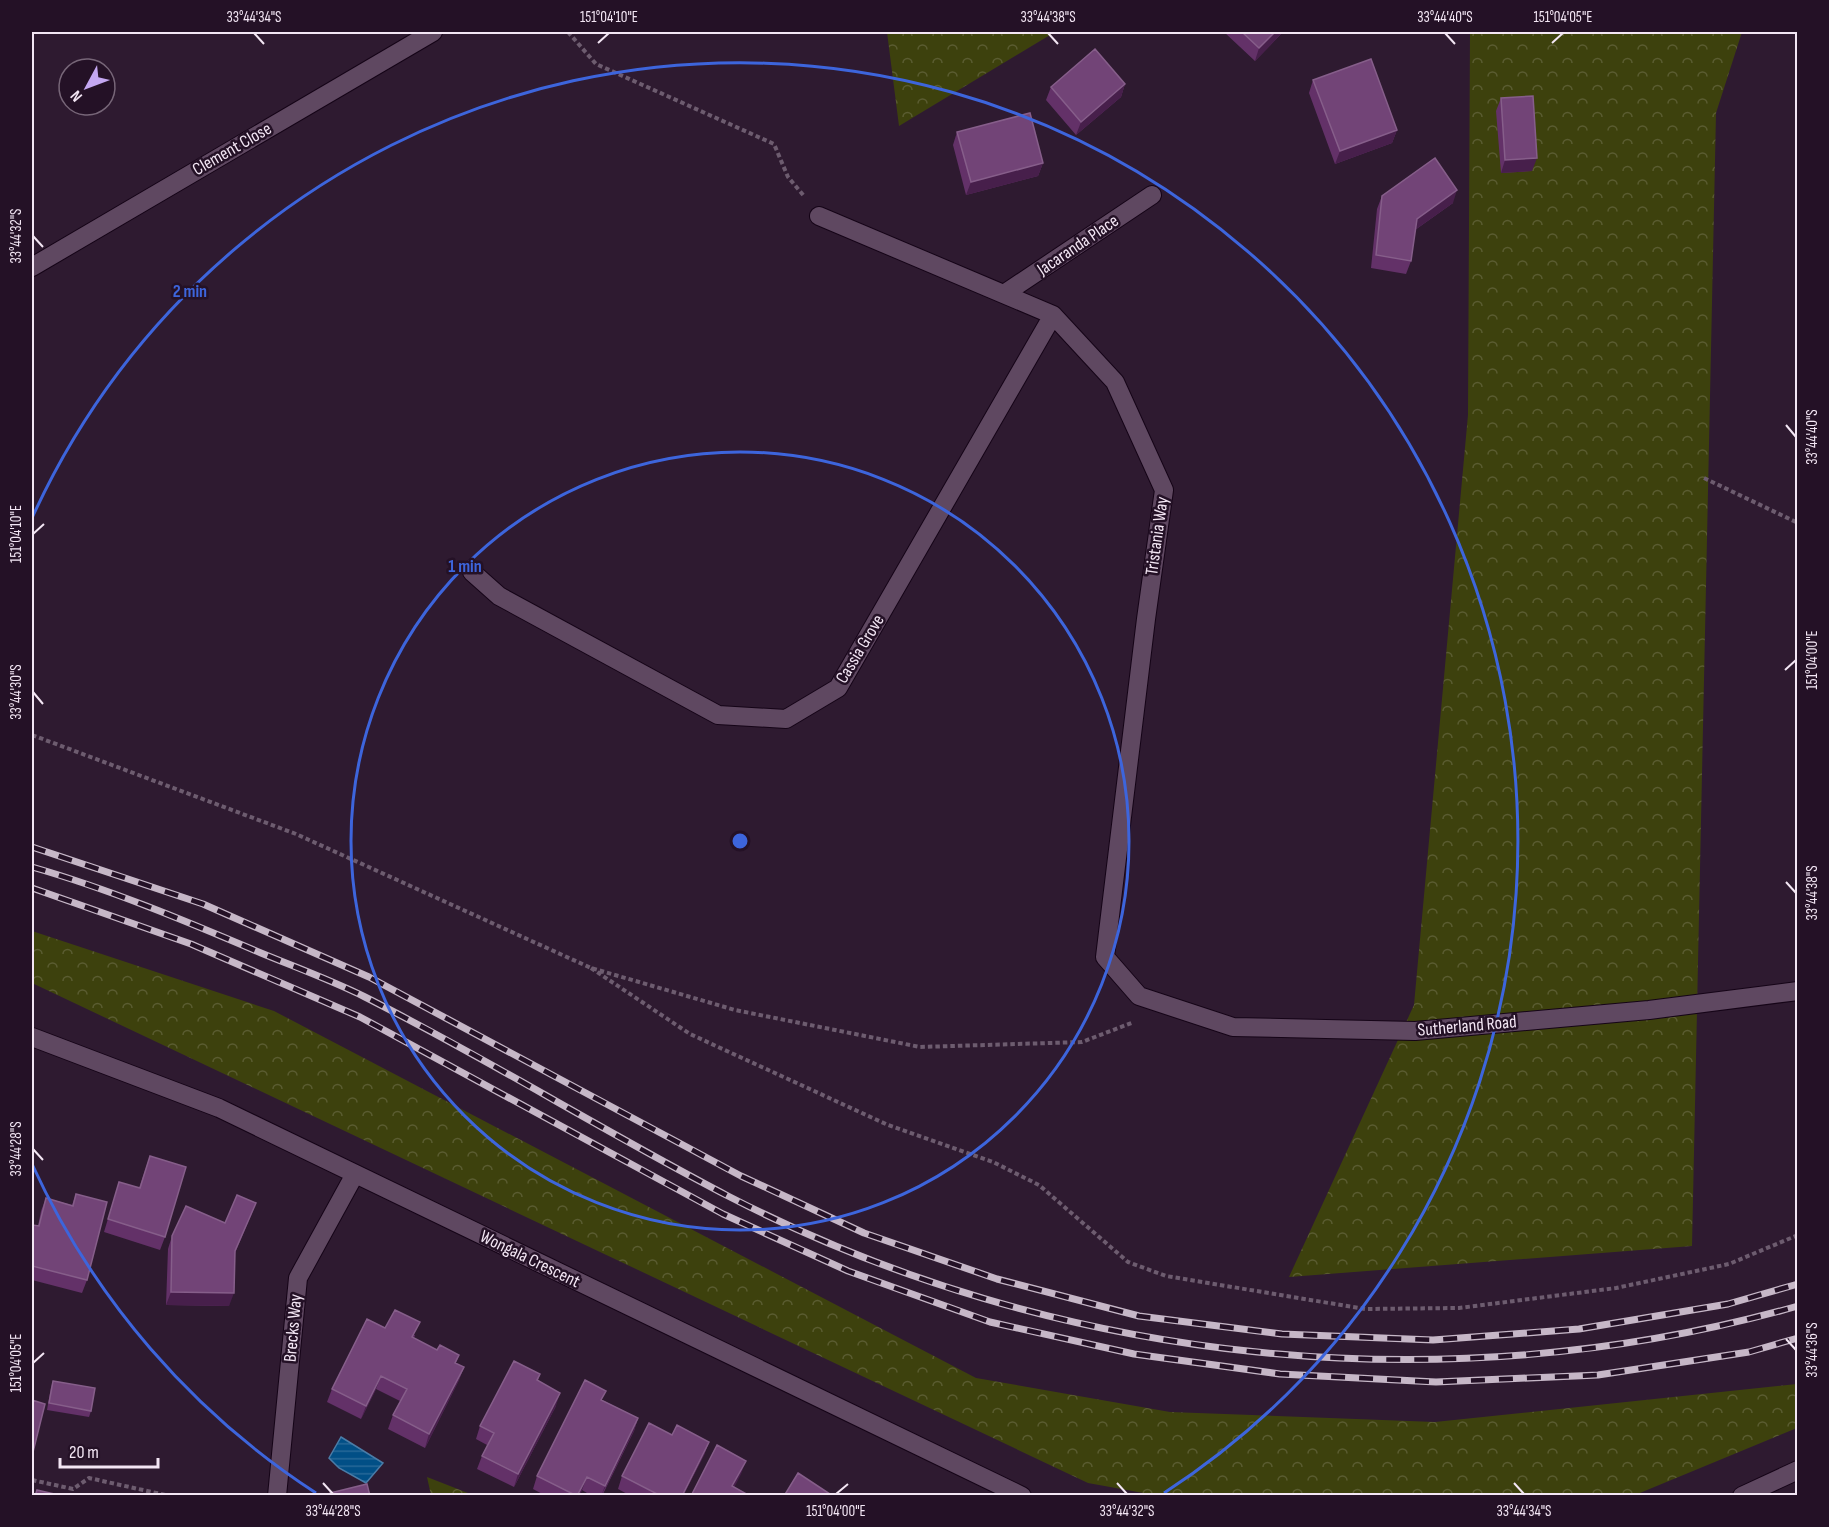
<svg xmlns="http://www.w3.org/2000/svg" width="1829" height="1527" viewBox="0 0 1829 1527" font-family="'Sofia Sans Condensed',sans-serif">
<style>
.forest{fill:url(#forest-crowns)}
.water{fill:url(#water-rules);stroke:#4a7ca7;stroke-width:1.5}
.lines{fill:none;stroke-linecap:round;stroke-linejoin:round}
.minor-casing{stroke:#150417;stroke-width:20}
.path{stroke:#6d5c6f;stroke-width:4;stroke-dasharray:4.5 3;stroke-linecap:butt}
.minor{stroke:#5f4861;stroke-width:18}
.rail-casing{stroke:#c6b7c7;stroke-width:7}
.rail{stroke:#241126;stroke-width:4.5;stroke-dasharray:14;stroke-linecap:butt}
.wall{fill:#633168}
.shaded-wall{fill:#471f4b}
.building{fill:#724477;stroke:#865e8a;stroke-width:1.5}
.ticks{fill:none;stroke:#f3e6f4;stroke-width:2}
.ring{fill:none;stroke:#3d65dc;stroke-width:3}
.labels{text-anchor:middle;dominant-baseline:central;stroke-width:5;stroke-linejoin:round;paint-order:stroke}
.street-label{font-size:18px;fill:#f3e6f4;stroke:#241126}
.centre{fill:#3d65dc;stroke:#241126;stroke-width:3}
.ring-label{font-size:18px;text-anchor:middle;font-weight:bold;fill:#3d65dc;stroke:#241126;stroke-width:5;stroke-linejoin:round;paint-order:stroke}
.neatline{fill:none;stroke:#f3e6f4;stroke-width:2}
.ticks-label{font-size:15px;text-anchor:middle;fill:#f3e6f4}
</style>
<defs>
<pattern id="forest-crowns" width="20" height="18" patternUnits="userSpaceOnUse" patternTransform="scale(1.5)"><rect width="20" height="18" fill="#3d410d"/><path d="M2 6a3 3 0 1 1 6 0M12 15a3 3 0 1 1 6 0" fill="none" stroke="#5a5c31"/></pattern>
<pattern id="water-rules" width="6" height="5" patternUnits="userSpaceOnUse" patternTransform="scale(1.5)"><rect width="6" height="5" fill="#014f86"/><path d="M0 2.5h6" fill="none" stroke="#266898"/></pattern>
</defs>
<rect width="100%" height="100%" fill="#2e1a30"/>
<path class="forest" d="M887,32H1055L899,126Z
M1470,32H1742L1716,113L1692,1246L1289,1277L1414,1005L1468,415Z
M32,931L274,1011L976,1378L1170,1412L1435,1422L1797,1384V1428L1635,1495L1160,1496L1088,1483L32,983Z
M427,1477L473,1495H431Z"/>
<path class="water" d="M341,1437L383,1463L366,1483L339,1468L329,1458Z"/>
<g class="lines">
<g class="minor-casing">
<path id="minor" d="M819,216L1053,315L1115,382L1164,490L1146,619L1105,957L1139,996L1233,1027L1415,1031L1649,1010L1798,991
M32,267L433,32
M1004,294L1152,195
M472,572L499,596L718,715L786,719L838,688L1053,315
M32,1037L219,1108L1022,1496
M277,1496L298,1278L355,1174
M1742,1496L1798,1470"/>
</g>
<path class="path" d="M568,32L596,64L774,144L788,177L804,196
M1704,478L1798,523
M32,735L296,834L591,968L735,1010L920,1047L1082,1042L1134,1022
M591,968L690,1034L888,1125L993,1162L1039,1185L1128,1262L1166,1276L1365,1309L1459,1308L1616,1288L1729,1264L1798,1235
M32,1480L73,1489L89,1478L170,1496"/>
<use href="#minor" class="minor"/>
<g class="rail-casing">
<path id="rail" d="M32,847L203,904L369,977L741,1176L864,1233L997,1279L1139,1316L1282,1334L1433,1340L1579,1329L1728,1304L1798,1284
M32,867C109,889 186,921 261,953C295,967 331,980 365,997C488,1059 605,1132 728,1196C1053,1364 1445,1406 1798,1306
M32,888L191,944L360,1017L723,1214L848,1271L990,1322L1134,1354L1280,1374L1436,1382L1598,1375L1749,1352L1798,1338"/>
</g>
<use href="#rail" class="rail"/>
</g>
<path class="wall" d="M1224,32H1283L1255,61Z
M1313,80L1397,130L1392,143L1335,164L1309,93Z
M1125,84L1121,97L1076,135L1046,100L1051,87Z
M1501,98L1532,171L1501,173L1496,111Z
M957,132L1043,163L1038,176L966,195L953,145Z
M1382,196L1453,203L1415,230L1411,261L1406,274L1371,268L1377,209Z
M150,1156L165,1237L160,1250L104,1232L119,1182L139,1188Z
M76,1194L87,1280L82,1293L32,1280V1230L33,1225L38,1226L41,1211L46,1198L72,1205Z
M256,1203L235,1253L229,1306L166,1305L168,1249L172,1236L225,1223Z
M385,1328L415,1335L414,1338L437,1350L459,1355L456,1363L464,1367L459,1380L425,1448L388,1429L393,1415L400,1401L376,1389L361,1419L327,1402L332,1389Z
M540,1374L538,1381L556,1406L514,1487L477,1469L482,1456L487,1445L476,1439L480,1426Z
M53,1381L91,1411L89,1417L47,1410L51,1387Z
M602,1400L638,1418L634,1431L602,1496H592L582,1490L579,1496H546L533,1489L537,1476Z
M672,1435L709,1442L704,1455L683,1496H631L618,1489L622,1476Z"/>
<path class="shaded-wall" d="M1275,32H1283L1255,61L1259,48Z
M1125,84L1121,97L1076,135L1081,122Z
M1397,130L1392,143L1335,164L1340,151Z
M1537,158L1532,171L1501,173L1505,160Z
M1043,163L1038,176L966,195L971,182Z
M1457,190L1453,203L1412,232L1417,219Z
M256,1203L251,1216L230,1264L235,1251Z
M171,1292L234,1293L229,1306L166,1305Z
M464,1367L459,1380L425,1448L429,1434Z
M381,1376L376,1389L361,1419L366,1406Z
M560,1393L556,1406L514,1487L518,1474Z
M638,1418L634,1431L601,1496L605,1486Z
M709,1442L704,1455L683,1496H682Z
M746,1461L741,1474L730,1496L732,1486Z
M587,1477L582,1490L579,1496H578Z"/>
<path class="building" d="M1242,32H1275L1259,48Z
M1095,49L1125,84L1081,122L1051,87Z
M1371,59L1397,130L1340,151L1313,80Z
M1533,96L1537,158L1505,160L1501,98Z
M1030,113L1043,163L971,182L957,132Z
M1435,158L1457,190L1417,219L1411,261L1376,255L1382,196Z
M150,1156L186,1167L165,1237L108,1219L119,1182L140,1188Z
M76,1194L107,1202L87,1280L32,1266V1232L33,1225L39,1226L46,1198L73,1206Z
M237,1195L256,1203L235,1251L234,1293L171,1292L172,1236L186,1206L225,1223Z
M395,1310L420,1322L412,1337L437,1350L440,1345L459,1355L455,1363L464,1367L429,1434L393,1415L407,1389L381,1376L366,1406L332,1389L367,1319L385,1328Z
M514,1361L540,1374L537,1380L560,1393L518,1474L482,1456L494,1433L480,1426Z
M585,1380L606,1391L601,1400L638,1418L605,1486L587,1477L577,1496L537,1476Z
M53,1381L95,1388L91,1411L49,1403Z
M32,1400L45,1404L32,1456Z
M649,1423L672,1435L677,1425L709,1442L682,1496H661L622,1476Z
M717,1445L746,1461L732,1486L750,1496H691Z
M798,1473L833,1496H784Z
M367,1484L370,1496H331L330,1493Z
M37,1490L63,1496H35Z"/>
<path class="ticks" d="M254,33L264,44M1048,33L1058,44M1445,33L1455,44M598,43L609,33M1552,43L1563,33M33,236L43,247M1786,425L1796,437M33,534L44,524M1785,670L1796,660M33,692L43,704M1786,882L1796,893M33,1149L43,1160M1786,1339L1796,1350M33,1363L44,1353M323,1483L333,1494M1117,1483L1127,1494M1514,1483L1524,1494M836,1494L848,1484"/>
<g class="ring">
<circle cx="740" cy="841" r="389"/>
<path d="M316 1493A778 778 0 0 1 32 1164M32 518A778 778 0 1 1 1164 1493"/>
</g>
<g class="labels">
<g class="street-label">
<text transform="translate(232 149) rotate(-30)">Clement Close</text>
<text transform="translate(1078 245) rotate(-34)">Jacaranda Place</text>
<text transform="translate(1157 536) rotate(-82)">Tristania Way</text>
<text transform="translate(860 649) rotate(-59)">Cassia Grove</text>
<text transform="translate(1467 1026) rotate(-5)">Sutherland Road</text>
<text transform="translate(530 1259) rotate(26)">Wongala Crescent</text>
<text transform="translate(293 1328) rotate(-85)">Brecks Way</text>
</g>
</g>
<circle cx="740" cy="841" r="9" class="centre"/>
<g class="ring-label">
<text x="190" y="297">2 min</text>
<text x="465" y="572">1 min</text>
</g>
<rect width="1829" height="1527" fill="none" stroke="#241126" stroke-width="66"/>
<g transform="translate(87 87) rotate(229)"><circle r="28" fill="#241126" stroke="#776678" stroke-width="1.5"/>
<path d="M0-4.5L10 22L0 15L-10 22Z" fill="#c4a7f1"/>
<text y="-9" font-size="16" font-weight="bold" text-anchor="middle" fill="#f3e6f4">N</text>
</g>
<path d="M60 1458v9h98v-9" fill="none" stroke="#f3e6f4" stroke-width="3"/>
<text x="69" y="1458" font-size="18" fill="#f3e6f4" stroke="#241126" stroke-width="4.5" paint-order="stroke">20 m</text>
<rect x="33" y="33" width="1763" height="1461" class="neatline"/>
<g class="ticks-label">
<text x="254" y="22">33°44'34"S</text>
<text x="609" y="22">151°04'10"E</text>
<text x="1048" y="22">33°44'38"S</text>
<text x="1445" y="22">33°44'40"S</text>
<text x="1563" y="22">151°04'05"E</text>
<text transform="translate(16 236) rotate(-90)" y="5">33°44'32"S</text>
<text transform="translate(1812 437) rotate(-90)" y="5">33°44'40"S</text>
<text transform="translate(16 534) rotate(-90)" y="5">151°04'10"E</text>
<text transform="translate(1812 660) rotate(-90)" y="5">151°04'00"E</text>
<text transform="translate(16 692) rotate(-90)" y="5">33°44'30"S</text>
<text transform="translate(1812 893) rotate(-90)" y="5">33°44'38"S</text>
<text transform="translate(16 1149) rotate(-90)" y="5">33°44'28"S</text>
<text transform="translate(1812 1350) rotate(-90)" y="5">33°44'36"S</text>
<text transform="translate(16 1363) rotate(-90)" y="5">151°04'05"E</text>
<text x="333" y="1516">33°44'28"S</text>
<text x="836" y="1516">151°04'00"E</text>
<text x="1127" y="1516">33°44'32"S</text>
<text x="1524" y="1516">33°44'34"S</text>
</g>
</svg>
